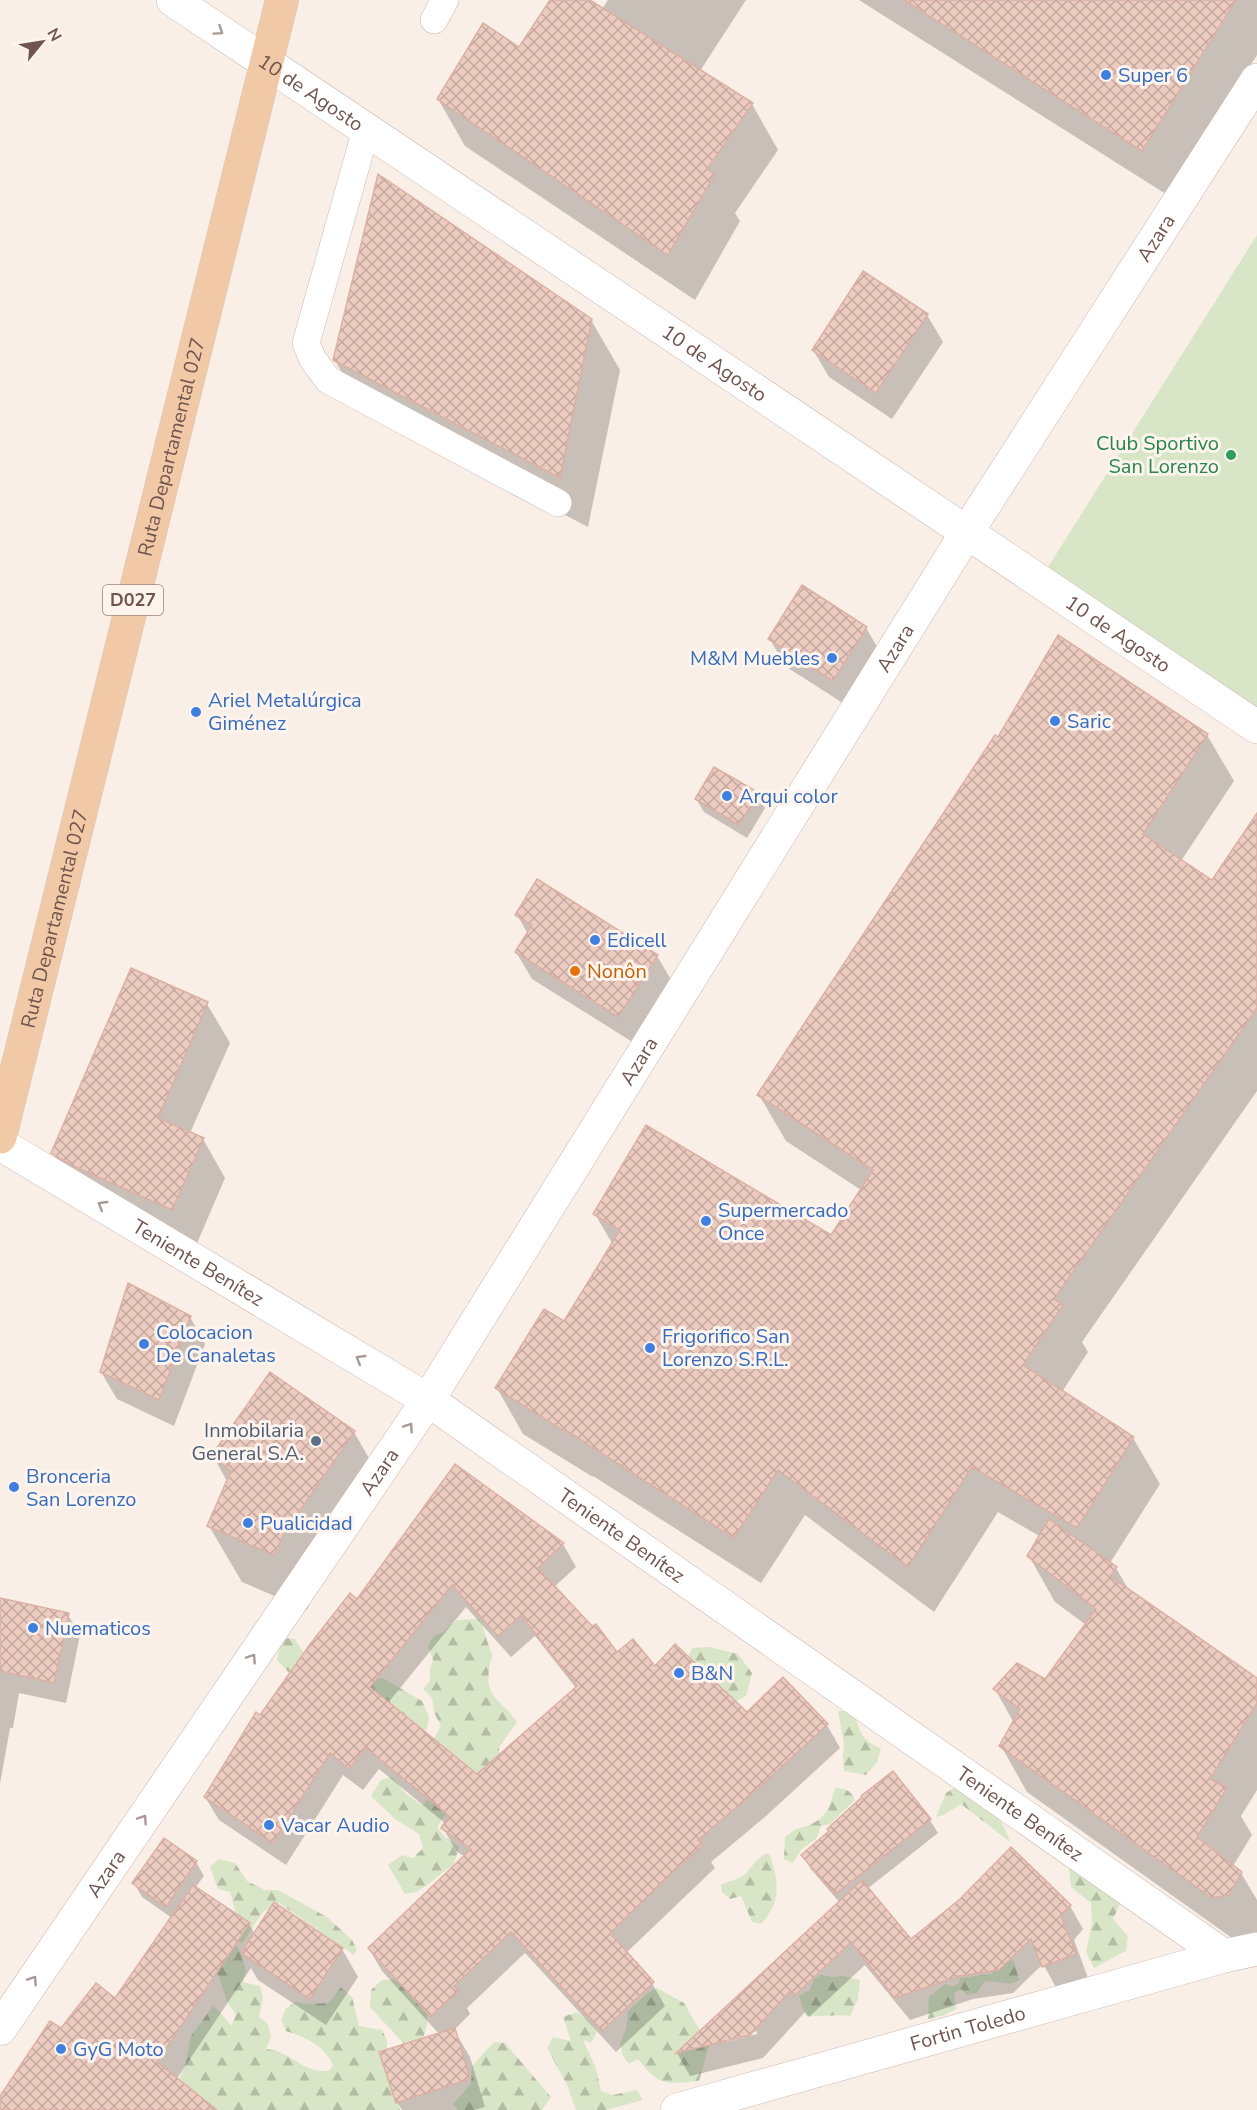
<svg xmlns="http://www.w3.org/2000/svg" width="1257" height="2110" viewBox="0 0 1257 2110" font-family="'Nunito Sans',sans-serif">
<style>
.green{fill:#d8e6c7}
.forest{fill:url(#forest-firs)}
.shadow{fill:#0003;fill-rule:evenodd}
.building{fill:url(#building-cross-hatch);stroke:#ddb0a4;stroke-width:1.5;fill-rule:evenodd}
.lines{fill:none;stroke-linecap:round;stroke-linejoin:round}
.lane-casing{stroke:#cab6ae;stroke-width:28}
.street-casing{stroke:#cab6ae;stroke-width:34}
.primary-casing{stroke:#d4ccca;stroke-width:34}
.lane{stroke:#fff;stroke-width:27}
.street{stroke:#fff;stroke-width:33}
.primary{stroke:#f1c9a7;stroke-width:33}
.oneway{stroke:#a99995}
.shop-dot{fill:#3f7fe0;stroke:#fdf4ed;stroke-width:2}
.leisure-dot{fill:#2e9e5b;stroke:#fdf4ed;stroke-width:2}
.food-dot{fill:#e8710a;stroke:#fdf4ed;stroke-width:2}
.service-dot{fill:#5c6f8a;stroke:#fdf4ed;stroke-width:2}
.labels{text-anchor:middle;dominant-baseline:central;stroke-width:6;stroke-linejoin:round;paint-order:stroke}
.shield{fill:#fdf4ed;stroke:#9a857e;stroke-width:1.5}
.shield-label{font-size:18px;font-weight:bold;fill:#70554e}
.shop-label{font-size:20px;fill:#366cbe;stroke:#fdf4ed;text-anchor:start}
.street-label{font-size:20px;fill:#70554e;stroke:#fdf4ed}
.leisure-label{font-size:20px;fill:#27864d;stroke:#fdf4ed;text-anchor:end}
.food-label{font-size:20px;fill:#c56008;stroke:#fdf4ed;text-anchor:start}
.service-label{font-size:20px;fill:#4e5e75;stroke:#fdf4ed;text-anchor:end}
</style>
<defs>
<pattern id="forest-firs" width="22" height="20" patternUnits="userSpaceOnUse" patternTransform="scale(1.5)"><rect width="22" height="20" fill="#d8e6c7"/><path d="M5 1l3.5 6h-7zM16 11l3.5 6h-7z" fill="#b4bda4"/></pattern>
<pattern id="building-cross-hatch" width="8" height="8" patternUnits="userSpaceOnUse" patternTransform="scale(1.5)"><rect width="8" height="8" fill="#eccbc1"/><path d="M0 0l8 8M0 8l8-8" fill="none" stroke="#c4a89f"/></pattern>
</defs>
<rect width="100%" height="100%" fill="#faefe7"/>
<path class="green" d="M1257,235V707L1048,567Z"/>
<path class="forest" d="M479,1619C485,1630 487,1644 493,1656C490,1661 490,1664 489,1670C485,1699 503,1701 517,1722L499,1747L500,1759L490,1786L432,1742L441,1726L434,1712L432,1698L423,1689L430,1681V1669L433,1660L428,1646L434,1636L442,1633L457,1620Z
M285,1638L295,1639L313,1668L293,1677L277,1660L280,1646Z
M709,1647L738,1654L752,1673L746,1696L731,1704L686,1661L692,1648Z
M383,1678L422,1701L429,1717L427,1729L404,1741L365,1689L369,1680Z
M838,1711H852C863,1733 857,1737 881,1749L877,1762L866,1775L844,1771L843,1757L844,1744Z
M392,1777L406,1794L422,1805L441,1787L454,1802L437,1827L445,1837L459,1847L454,1864L426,1886L416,1892L405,1894L388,1865L402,1855L413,1858L423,1848L419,1834L395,1819L371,1796L381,1780Z
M960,1784C981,1799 1003,1816 1010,1842L961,1804L944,1815L936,1817L946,1793Z
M835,1788C845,1788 851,1790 855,1800L830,1824L821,1826L817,1838L801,1850L793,1863L784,1859L785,1837L796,1829L810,1825L820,1819L828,1810Z
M769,1853C779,1880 782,1901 761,1924L752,1922L741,1896L730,1899L722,1892L721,1885C728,1881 733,1881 739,1878C753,1871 752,1858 769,1853Z
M1067,1853L1121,1902L1113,1919L1128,1936L1126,1951L1094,1968L1086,1952L1092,1923L1091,1903L1071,1887Z
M218,1859L235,1863L247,1881L265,1890H278L327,1917L352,1940L357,1950L354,1955L279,1903L263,1912L242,1943L236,1940L241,1932L230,1892L218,1889L210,1867Z
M208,1936L238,1947L246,1970L243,1982L260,1986L263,1997L259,2017L268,2024L271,2037L266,2049C290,2050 305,2076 330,2070L333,2065C323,2044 306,2038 286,2031L281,2020L286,2008L296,2002L307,2004L329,2003L341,1987L352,1997L359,2026L382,2030L387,2040V2060L400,2110H211L176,2085L185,2066L191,2036L213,2006L222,2014L231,2026L236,2015L227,2001L219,1977L212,1965Z
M1000,1958L1014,1961L1019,1980C1007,1988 997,1979 984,1982L977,1993L967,1995L961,1989L954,1993L956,2009L945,2015L928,2019L929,1997L945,1984L952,1987L959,1983L960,1978L992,1974Z
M821,1975L833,1977L842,1976L860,1980L858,1999L850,2016C835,2014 821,2017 806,2016L799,1996L810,1990L814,1979Z
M404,1979L428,2003L427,2025L421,2046L404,2044L370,2007L371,1990L382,1980Z
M657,1988L684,2003L709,2046L699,2081C668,2084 659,2087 638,2059L629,2064L623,2056L620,2043L626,2029L628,2011L648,1993Z
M577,2012L589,2021L597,2032L591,2043L583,2040L596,2068L601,2091L612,2095L637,2090L643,2100L606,2110H576L567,2085L547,2048L553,2037L571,2041L563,2017Z
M494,2042L505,2043L551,2097L542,2110H458L453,2104L471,2084L472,2066Z"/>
<path class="shadow" d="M552,0H587L602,9L608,0H746L700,71L752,104L778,150L735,213L740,221L695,300L465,146L438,99L520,49Z
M859,0H1257V55L1169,196Z
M927,315L943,342L892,419L829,377L813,350Z
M591,320L620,370L588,527L363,409L334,359Z
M866,628L882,655L849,707L785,666L770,639Z
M1207,735L1234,781L1181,861L1213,883L1257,816V1091L1082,1342L1088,1352L1062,1392L1133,1438L1160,1484L1110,1563L1116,1568L1130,1592L1257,1680V1790L1241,1816L1252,1835L1233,1866L1241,1873L1257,1900V1938L1239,1943L1027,1792L1001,1746L1014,1723L995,1689L1045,1681L1086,1625L1055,1602L1029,1556L1041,1537L998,1512L934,1612L805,1515L761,1583L593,1476V1477L523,1434L497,1388L564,1323L613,1245L595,1214L831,1237L861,1190L786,1141L759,1095L998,739Z
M758,794L765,808L747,838L704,812L696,799Z
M517,915L657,956L673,983L634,1043L532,979L516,952L528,934Z
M132,970L207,1004L230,1043L190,1133L203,1139L225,1178L195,1248L75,1192L53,1153Z
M190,1317L205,1344L174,1426L117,1399L101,1372Z
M354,1432L386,1488L314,1592L307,1610L242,1582L209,1526L228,1483L213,1456Z
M455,1466L563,1544L576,1567L554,1587L617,1655L655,1668L747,1714L783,1679L827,1725L840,1748L766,1816L711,1862L715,1868L626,1953L652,1983L665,2006L616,2052L525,1953L467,2008L470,2014L454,2030L470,2057L485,2107L474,2110H402L397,2102L440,2035L382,1971L369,1949L465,1857L456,1851L443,1828L446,1824L379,1769L363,1790L343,1775L286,1865L219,1820L205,1797L261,1717L357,1601ZM466,1607L511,1657L535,1636L576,1688L477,1776L388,1703Z
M0,1600L68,1615L80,1635L66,1703L19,1693L13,1728H10L0,1784Z
M892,1773L930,1820L938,1833L867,1889L911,1941L961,1900L1011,1849L1070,1906L1083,1929L1074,1940L1088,1978L1057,1989L1043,1964L1013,1993L973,1999L910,2020L865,1965L809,2017L805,2012L763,2058L690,2076L677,2053L840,1903L811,1869L803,1856ZM757,2031V2034L726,2042L730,2038Z
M196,1862L204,1876L195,1888L249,1924L255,1934L342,1949L358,1977L326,2025L258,1980L251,1968L176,2080L215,2110H0V2099L61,2030L116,2000L172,1918L142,1897L134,1883Z"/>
<path class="building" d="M550,0H590L753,103L707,169L715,174L668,255L437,99L483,23L519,47Z
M904,0H1236L1142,151Z
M378,174L592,319L560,478L333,360Z
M863,271L928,314L876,393L812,350Z
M802,585L867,627L833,681L768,639Z
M1058,635L1208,734L1143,834L1212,880L1257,813V1008L1054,1299L1063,1305L1023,1365L1134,1437L1077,1528L972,1467L908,1567L778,1470L734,1538L567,1431L566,1432L495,1388L544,1309L564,1321L620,1230L593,1214L646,1125L831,1235L873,1170L757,1095L995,735L998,737Z
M714,767L759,793L739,825L695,799Z
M537,879L658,955L618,1017L515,952L532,925L515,915Z
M131,968L208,1002L158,1118L204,1138L172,1210L71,1165L51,1153Z
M128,1283L191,1316L159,1400L100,1372Z
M270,1372L355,1431L283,1535L274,1555L207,1526L231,1471L211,1456Z
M455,1464L564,1543L538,1568L592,1626L596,1624L617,1652L633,1639L655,1666L675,1644L747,1712L783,1677L828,1724L753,1793L698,1840L703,1845L677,1868L610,1933L654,1982L602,2031L511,1932L454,1986L459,1991L430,2017L368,1948L471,1849L441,1828L449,1816L365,1747L349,1769L330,1753L273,1843L204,1797L256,1712L260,1715L311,1643L350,1593L357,1599ZM452,1585L498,1636L521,1615L577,1686L477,1774L370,1687Z
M1049,1519L1117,1567L1110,1576L1257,1678V1703L1210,1779L1227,1788L1197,1837L1242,1872L1229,1895L1212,1898L999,1746L1020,1709L993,1689L1017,1663L1045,1679L1096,1609L1027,1556Z
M0,1598L69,1613L54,1683L0,1671Z
M893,1771L931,1819L835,1894L801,1855L829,1831L827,1829L862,1797L861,1796Z
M164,1838L197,1861L166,1907L132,1883Z
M1011,1847L1071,1905L1061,1916L1076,1954L1042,1967L1031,1939L999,1970L959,1976L895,1998L851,1942L795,1995L791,1990L750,2035L676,2053L862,1880L911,1939L960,1899Z
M193,1885L250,1923L157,2062L217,2110H0V2096L50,2021L61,2028L96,1983L115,1998Z
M274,1902L343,1948L310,1999L241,1953Z
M455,2028L470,2079L396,2103L379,2052Z"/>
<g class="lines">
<g class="lane-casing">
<path id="lane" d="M434,20L445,0
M366,130L306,343L312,358L328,380L558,503"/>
</g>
<g class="street-casing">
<g id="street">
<path id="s1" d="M173,0L1257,727"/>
<path id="s2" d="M0,1144L428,1400L1224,1956"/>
<path id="s3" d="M0,2029L428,1400L967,532L1257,80"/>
<path id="s4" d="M677,2110L1224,1956L1257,1949"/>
</g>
</g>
<g class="primary-casing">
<g id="primary">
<path id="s5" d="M0,1137L282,0"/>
</g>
</g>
<use href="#lane" class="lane"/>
<use href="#street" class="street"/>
<use href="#primary" class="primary"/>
</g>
<defs><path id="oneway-chevron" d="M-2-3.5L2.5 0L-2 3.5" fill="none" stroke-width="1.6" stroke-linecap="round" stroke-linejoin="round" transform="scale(1.5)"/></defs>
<g class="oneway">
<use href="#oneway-chevron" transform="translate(219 31) rotate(34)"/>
<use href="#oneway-chevron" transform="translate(102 1205) rotate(-149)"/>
<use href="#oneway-chevron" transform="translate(360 1359) rotate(-149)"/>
<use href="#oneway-chevron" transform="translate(409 1427) rotate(-56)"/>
<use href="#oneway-chevron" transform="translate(252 1658) rotate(-56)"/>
<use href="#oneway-chevron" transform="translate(143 1819) rotate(-56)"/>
<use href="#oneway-chevron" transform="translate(33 1980) rotate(-56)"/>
</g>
<g class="shop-dot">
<circle cx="1106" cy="75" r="6"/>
<circle cx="832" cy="658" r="6"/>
<circle cx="196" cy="712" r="6"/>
<circle cx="1055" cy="721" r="6"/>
<circle cx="727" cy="796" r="6"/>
<circle cx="595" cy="940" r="6"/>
<circle cx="706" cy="1221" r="6"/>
<circle cx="144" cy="1344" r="6"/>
<circle cx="650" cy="1348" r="6"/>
<circle cx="14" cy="1487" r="6"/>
<circle cx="248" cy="1523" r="6"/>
<circle cx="33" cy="1628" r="6"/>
<circle cx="679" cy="1673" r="6"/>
<circle cx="269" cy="1825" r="6"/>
<circle cx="61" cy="2049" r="6"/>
</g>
<circle class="leisure-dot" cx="1231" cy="455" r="6"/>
<circle class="food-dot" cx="575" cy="971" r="6"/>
<circle class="service-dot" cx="316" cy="1441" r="6"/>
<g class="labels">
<rect class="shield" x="103" y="585" width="60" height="30" rx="4.5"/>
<g class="shield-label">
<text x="133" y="600">D027</text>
</g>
<g class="shop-label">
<text x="1118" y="75">Super 6</text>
<text x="820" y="658" text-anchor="end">M&amp;M Muebles</text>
<text x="208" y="700">Ariel Metalúrgica<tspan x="208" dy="23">Giménez</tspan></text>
<text x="1067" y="721">Saric</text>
<text x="739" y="796">Arqui color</text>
<text x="607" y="940">Edicell</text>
<text x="718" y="1210">Supermercado<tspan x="718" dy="23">Once</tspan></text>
<text x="156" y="1332">Colocacion<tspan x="156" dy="23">De Canaletas</tspan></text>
<text x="662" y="1336">Frigorifico San<tspan x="662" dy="23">Lorenzo S.R.L.</tspan></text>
<text x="26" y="1476">Bronceria<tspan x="26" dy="23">San Lorenzo</tspan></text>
<text x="260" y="1523">Pualicidad</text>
<text x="45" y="1628">Nuematicos</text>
<text x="691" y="1673">B&amp;N</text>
<text x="281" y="1825">Vacar Audio</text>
<text x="73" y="2049">GyG Moto</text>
</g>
<g class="street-label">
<text stroke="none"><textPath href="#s1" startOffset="166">10 de Agosto</textPath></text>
<text stroke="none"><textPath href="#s3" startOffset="2132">Azara</textPath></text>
<text stroke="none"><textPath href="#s1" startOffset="652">10 de Agosto</textPath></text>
<text stroke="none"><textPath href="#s5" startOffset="711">Ruta Departamental 027</textPath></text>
<text stroke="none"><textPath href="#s1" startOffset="1138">10 de Agosto</textPath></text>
<text stroke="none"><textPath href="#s3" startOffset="1646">Azara</textPath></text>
<text stroke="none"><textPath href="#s5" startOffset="225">Ruta Departamental 027</textPath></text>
<text stroke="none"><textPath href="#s3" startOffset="1160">Azara</textPath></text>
<text stroke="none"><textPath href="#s2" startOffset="231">Teniente Benítez</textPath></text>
<text stroke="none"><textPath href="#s3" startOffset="674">Azara</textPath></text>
<text stroke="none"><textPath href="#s2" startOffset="735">Teniente Benítez</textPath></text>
<text stroke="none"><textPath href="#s2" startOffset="1221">Teniente Benítez</textPath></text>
<text stroke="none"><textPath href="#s3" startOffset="188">Azara</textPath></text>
<text stroke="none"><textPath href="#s4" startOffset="302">Fortin Toledo</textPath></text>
</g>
<g class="leisure-label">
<text x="1219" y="443">Club Sportivo<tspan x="1219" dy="23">San Lorenzo</tspan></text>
</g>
<g class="food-label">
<text x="587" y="971">Nonôn</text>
</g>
<g class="service-label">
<text x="304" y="1430">Inmobilaria<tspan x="304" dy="23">General S.A.</tspan></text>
</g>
</g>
<g transform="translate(42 42) rotate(60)" stroke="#fdf4ed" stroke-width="4.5" paint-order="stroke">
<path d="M0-4.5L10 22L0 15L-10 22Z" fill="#70554e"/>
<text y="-9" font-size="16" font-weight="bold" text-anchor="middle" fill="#70554e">N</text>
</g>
</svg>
